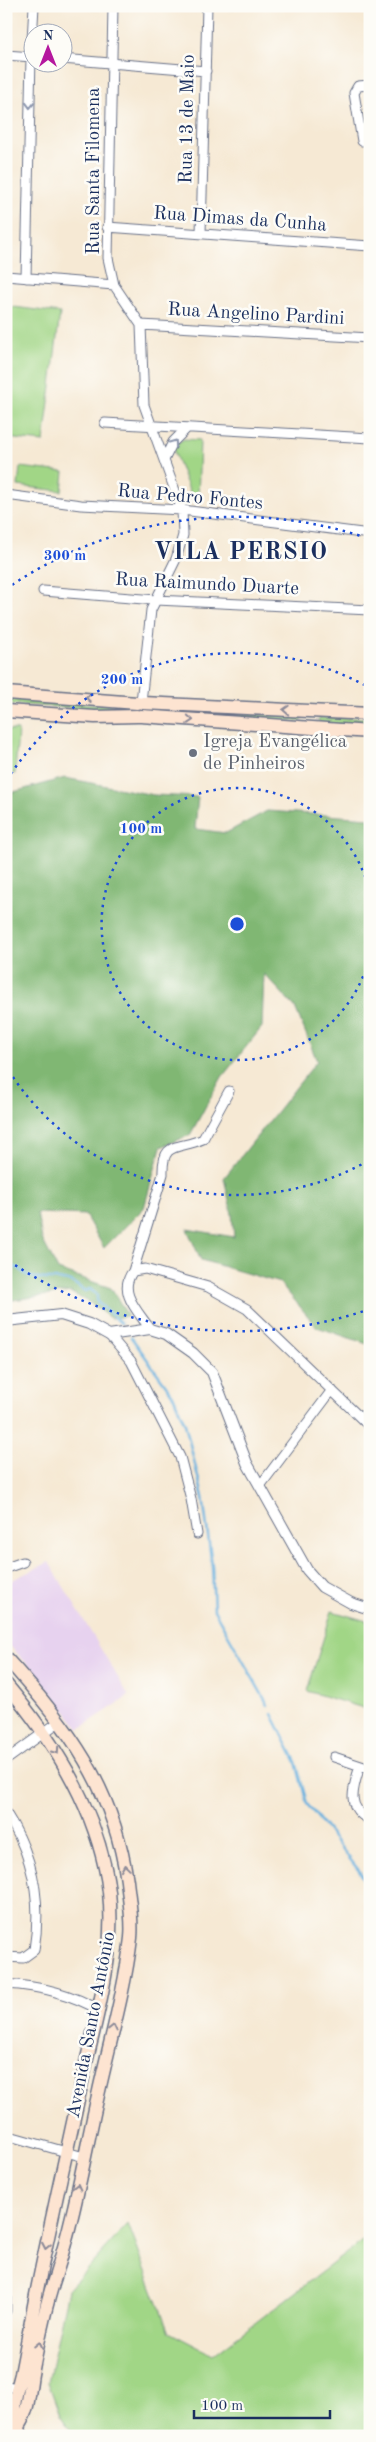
<svg xmlns="http://www.w3.org/2000/svg" width="376" height="2442" viewBox="0 0 376 2442" font-family="'Old Standard TT',serif">
<style>
.built{fill:#e7d2ef}
.green{fill:#a1d686;stroke:#5e8272}
.forest{fill:#80b773;stroke:#4e7368}
.lines{fill:none;stroke-linecap:round;stroke-linejoin:round}
.stream{stroke:#67b1df;stroke-width:2.5}
.minor-casing{stroke:#687087;stroke-width:11}
.tertiary-casing{stroke:#687087;stroke-width:12}
.secondary-casing{stroke:#687087;stroke-width:15}
.minor{stroke:#fff;stroke-width:9}
.tertiary{stroke:#fff;stroke-width:10}
.secondary{stroke:#fde4d1;stroke-width:12}
.oneway{stroke:#8d97ae}
.oneway2{stroke:#8c8a98}
.ring{fill:none;stroke:#1d4ed8;stroke-width:2.5;stroke-dasharray:2.5 5}
.worship-dot{fill:#6b7280;stroke:#fdfcf7;stroke-width:2}
.labels{text-anchor:middle;dominant-baseline:central;stroke-width:5;stroke-linejoin:round;paint-order:stroke}
.street-label{font-size:19px;fill:#1b2f5e;stroke:#fdfcf7}
.worship-label{font-size:19px;fill:#5b616d;stroke:#fdfcf7;text-anchor:start}
.district-label{font-size:24px;font-weight:bold;letter-spacing:1px;fill:#1b2f5e;stroke:#fdfcf7}
.centre{fill:#1d4ed8;stroke:#fdfcf7;stroke-width:2.5}
.ring-label{font-size:15px;text-anchor:middle;font-weight:bold;fill:#1d4ed8;stroke:#fdfcf7;stroke-width:5;stroke-linejoin:round;paint-order:stroke}
</style>
<rect width="100%" height="100%" fill="#fdfcf7"/>
<filter id="ink" filterUnits="userSpaceOnUse"><feTurbulence type="fractalNoise" baseFrequency=".02" numOctaves="2"/><feDisplacementMap in="SourceGraphic" scale="10" xChannelSelector="R" yChannelSelector="G"/><feConvolveMatrix kernelMatrix="1 2 1 2 8 2 1 2 1" color-interpolation-filters="sRGB"/></filter>
<filter id="wash" filterUnits="userSpaceOnUse"><feTurbulence type="fractalNoise" baseFrequency=".0096" numOctaves="4" result="noise"/><feDisplacementMap in="SourceGraphic" scale="20" xChannelSelector="R" yChannelSelector="G"/><feGaussianBlur stdDeviation="1.12" result="paint"/><feColorMatrix in="noise" values="0 0 0 0 0 0 0 0 0 0 0 0 0 0 0 0 0 1.4 0 .05"/><feComposite in="paint" operator="in"/></filter>
<g filter="url(#wash)">
<rect width="100%" height="100%" fill="#f6e9d4"/>
<path class="built" d="M49,1562L129,1696L79,1729L38,1675L6,1642V1583Z"/>
<path class="green" d="M6,306L60,313L44,442L6,438Z
M184,439L200,440L198,501L191,495L174,451L177,443Z
M20,467L64,472L62,491L18,486Z
M6,699L130,706L127,711L6,704Z
M151,709L299,717L302,718L300,721L151,712Z
M319,718H370V727L321,724L318,721Z
M6,730H18L15,774L6,773Z
M332,1611L370,1622V1710L307,1691Z
M128,2224L169,2332L213,2355L370,2235V2436H75L60,2415L48,2382L68,2290Z"/>
<path class="forest" d="M65,778L154,795L198,797L195,829L226,833L267,811L370,818V1345L317,1327L280,1283L201,1260L187,1229L234,1237L232,1214L224,1178L317,1061L295,1007L264,974L262,1027L222,1077L190,1135L161,1147L144,1208L104,1248L85,1215L37,1213L42,1239L58,1270L111,1288L128,1316L110,1318L90,1303L70,1292L6,1301V794Z"/>
<g class="lines">
<path class="stream" d="M6,1266L19,1268C31,1285 54,1275 71,1282C76,1284 80,1288 85,1291L90,1289L97,1295V1302L121,1323
M131,1337L173,1395L185,1424L203,1497L212,1566L214,1610L268,1705
M272,1714L296,1762L307,1804L360,1872L370,1889"/>
</g>
</g>
<g filter="url(#ink)">
<g class="lines">
<g class="minor-casing">
<path id="minor" d="M113,6L108,258L114,285L141,325L144,405L182,510L183,535L176,559L151,610L141,702
M6,55L32,57
M62,59L206,71
M362,141L354,93L358,86L370,85
M107,227L370,246
M201,233L207,6
M6,276L114,285
M26,278L31,57L34,6
M141,325L370,338
M105,423L370,438
M164,460L173,442L187,428
M6,495L81,505L182,510L370,534
M43,591L156,600L370,610
M133,1271L163,1174C162,1140 178,1150 203,1139L229,1091
M150,1329C138,1311 117,1292 133,1271L145,1269L208,1287L247,1309L370,1427
M109,1335L131,1361L180,1457L191,1499L197,1534
M260,1486L332,1390
M6,1568L23,1562
M334,1757L370,1769
M6,1760L60,1721
M360,1766C353,1788 345,1808 370,1820
M6,1813C33,1855 42,1902 34,1950L23,1958L6,1957
M6,1984C40,1986 70,1993 99,2010
M6,2135L84,2157
M6,2293V2311
M6,2386L18,2388
M6,2425H19"/>
</g>
<g class="tertiary-casing">
<path id="tertiary" d="M6,1321L61,1315L89,1324L109,1335L150,1329L166,1334L193,1353L212,1372L247,1463L307,1570L322,1587L351,1603L370,1609"/>
</g>
<g class="secondary-casing">
<path id="secondary" d="M6,693L137,703
M143,703L370,714
M6,711L95,717L137,716
M141,716L370,732
M6,1658C68,1726 114,1788 127,1881C129,1900 133,1919 131,1938C125,1989 110,2041 99,2091C85,2152 75,2215 56,2274C45,2306 38,2342 32,2374C29,2392 29,2410 19,2425
M6,1684C51,1738 90,1798 105,1868C120,1933 101,2000 86,2063C70,2137 53,2211 38,2285C32,2314 27,2344 21,2374C18,2386 13,2401 14,2413C14,2420 19,2428 20,2436"/>
</g>
<use href="#minor" class="minor"/>
<use href="#tertiary" class="tertiary"/>
<use href="#secondary" class="secondary"/>
</g>
<defs><path id="oneway-chevron" d="M-2-3.5L2.5 0L-2 3.5" fill="none" stroke-width="1.6" stroke-linecap="round" stroke-linejoin="round" transform="scale(1.25)"/></defs>
<g class="oneway">
<use href="#oneway-chevron" transform="translate(30 105) rotate(91)"/>
<use href="#oneway-chevron" transform="translate(174 443) rotate(-54)"/>
</g>
<g class="oneway2">
<use href="#oneway-chevron" transform="translate(89 698) rotate(-176)"/>
<use href="#oneway-chevron" transform="translate(286 710) rotate(-177)"/>
<use href="#oneway-chevron" transform="translate(190 720) rotate(4)"/>
<use href="#oneway-chevron" transform="translate(56 1751) rotate(55)"/>
<use href="#oneway-chevron" transform="translate(125 1868) rotate(-98)"/>
<use href="#oneway-chevron" transform="translate(113 2028) rotate(-77)"/>
<use href="#oneway-chevron" transform="translate(77 2187) rotate(-77)"/>
<use href="#oneway-chevron" transform="translate(46 2246) rotate(101)"/>
<use href="#oneway-chevron" transform="translate(39 2345) rotate(-77)"/>
</g>
</g>
<g class="ring">
<path d="M370 955A136 136 0 1 1 370 893"/>
<path d="M368 1161A271 271 0 0 1 7 1068M7 780A271 271 0 0 1 368 687"/>
<path d="M370 1309A407 407 0 0 1 6 1259M6 589A407 407 0 0 1 370 539"/>
</g>
<circle class="worship-dot" cx="193" cy="753" r="5"/>
<g class="labels">
<g class="street-label">
<text transform="translate(188 119) rotate(-89)">Rua 13 de Maio</text>
<text transform="translate(94 171) rotate(-90)">Rua Santa Filomena</text>
<text transform="translate(240 220) rotate(4)">Rua Dimas da Cunha</text>
<text transform="translate(256 315) rotate(3)">Rua Angelino Pardini</text>
<text transform="translate(190 498) rotate(5)">Rua Pedro Fontes</text>
<text transform="translate(207 585) rotate(3)">Rua Raimundo Duarte</text>
<text transform="translate(92 2025) rotate(-79)">Avenida Santo Antônio</text>
</g>
<g class="worship-label">
<text x="203" y="742">Igreja Evangélica<tspan x="203" dy="22">de Pinheiros</tspan></text>
</g>
<g class="district-label">
<text x="241" y="553">VILA PERSIO</text>
</g>
</g>
<circle cx="237" cy="924" r="8" class="centre"/>
<g class="ring-label">
<text x="65" y="560">300 m</text>
<text x="122" y="684">200 m</text>
<text x="141" y="833">100 m</text>
</g>
<rect width="376" height="2442" fill="none" stroke="#fdfcf7" stroke-width="25"/>
<g transform="translate(48 48)"><circle r="24" fill="#fdfcf7" stroke="#a3aaba"/>
<path d="M0-4L9 19L0 12L-9 19Z" fill="#b5179e"/>
<text y="-8" font-size="14" font-weight="bold" text-anchor="middle" fill="#1b2f5e">N</text>
</g>
<path d="M194 2410v8h136v-8" fill="none" stroke="#1b2f5e" stroke-width="2.5"/>
<text x="201" y="2410" font-size="15" fill="#1b2f5e" stroke="#fdfcf7" stroke-width="4" paint-order="stroke">100 m</text>
</svg>
